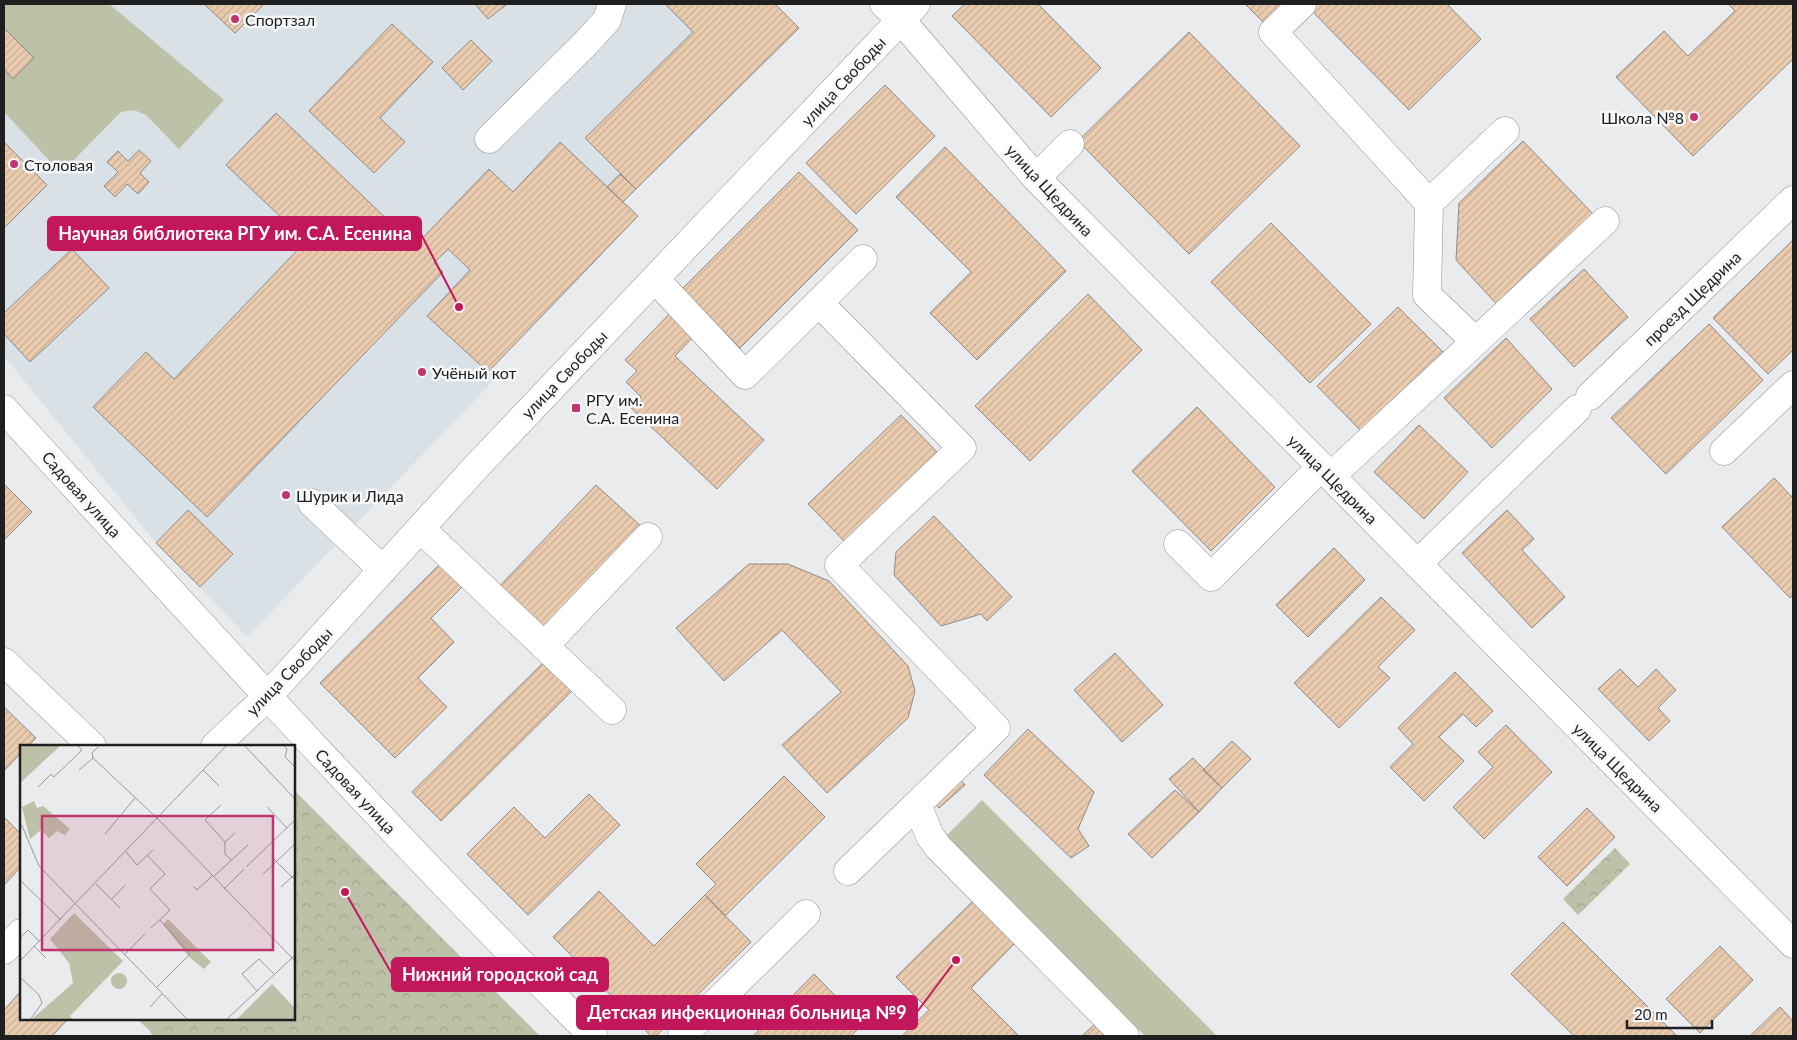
<svg xmlns="http://www.w3.org/2000/svg" width="1797" height="1040" viewBox="0 0 1797 1040" font-family="Lato,sans-serif">
<style>
.built{fill:#d9e0e6}
.green{fill:#bdc1a8}
.park{fill:url(#park-crowns)}
.building{fill:url(#building-hatch);stroke:#8c8b8a}
.lines{fill:none;stroke-linecap:round;stroke-linejoin:round}
.minor-casing{stroke:#909292;stroke-width:29}
.minor{stroke:#fff;stroke-width:28}
.poi-dot{fill:#c0356e;stroke:#f7f8f9;stroke-width:2}
.labels{text-anchor:middle;dominant-baseline:central;stroke-width:5;stroke-linejoin:round;paint-order:stroke}
.poi-label{font-size:16px;fill:#1f1f20;stroke:#f7f8f9;text-anchor:start}
.street-label{font-size:16px;fill:#1f1f20;stroke:#f7f8f9}
.inset-road{fill:none;stroke:#99999a;stroke-width:1}
.view{fill:#c0356e;fill-opacity:0.15;stroke:#c0356e;stroke-width:2.5}
.inset-edge{fill:none;stroke:#1f1f20;stroke-width:2.5}
.leader{fill:none;stroke:#c2185b;stroke-width:2}
.callout-dot{fill:#c2185b;stroke:#f7f8f9;stroke-width:2}
.callout{fill:#c2185b;stroke:#c2185b;stroke-width:2}
.callout-label{font-size:18px;text-anchor:middle;font-weight:bold;fill:#fff}
</style>
<defs>
<pattern id="park-crowns" width="20" height="18" patternUnits="userSpaceOnUse" patternTransform="scale(1.25)"><rect width="20" height="18" fill="#bdc1a8"/><path d="M2 6a3 3 0 1 1 6 0M12 15a3 3 0 1 1 6 0" fill="none" stroke="#a2a590"/></pattern>
<pattern id="building-hatch" width="6" height="6" patternUnits="userSpaceOnUse" patternTransform="scale(1.25)"><rect width="6" height="6" fill="#eacbaf"/><path d="M-1 1l2-2M0 6l6-6M5 7l2-2" fill="none" stroke="#c8ae96"/></pattern>
</defs>
<rect width="100%" height="100%" fill="#eaebec"/>
<path class="built" d="M4,4H775L799,28L623,202L638,216L488,372L495,379L247,637L200,587L156,543L4,356Z"/>
<path class="green" d="M4,4H109L224,100L179,149L146,115L134,110L121,112L61,173L4,112Z
M982,800L1217,1036H1145L946,836Z"/>
<path class="park" d="M294,790L540,1036H153L149,1030L137,1019H294Z
M1615,848L1630,864L1578,915L1563,899Z"/>
<path class="building" d="M204,4H264L235,33Z
M475,4H507L488,19Z
M665,4H775L799,28L636,189L585,138L693,32Z
M965,4H1038L1101,68L1051,117L952,16Z
M1245,4H1288L1266,25Z
M1305,4H1447L1481,39L1409,110Z
M1728,4H1793V59L1693,156L1616,77L1664,31L1688,56L1735,11Z
M392,24L433,62L380,118L405,142L374,173L309,111Z
M4,28L34,58L13,79L4,69Z
M1189,32L1300,146L1189,254L1078,141Z
M471,40L492,61L463,90L442,68Z
M885,85L935,136L856,214L806,163Z
M276,113L415,246L489,169L513,192L560,142L638,216L488,372L427,316L470,270L448,249L434,263L443,272L207,517L93,407L146,352L174,379L306,241L226,165Z
M1523,141L1596,217L1501,309L1456,260L1459,203Z
M4,142L47,185L4,228Z
M945,147L1066,271L977,360L930,313L971,272L896,197Z
M139,150L151,161L140,173L149,182L138,194L127,184L115,197L104,186L118,172L107,162L118,151L128,161Z
M799,172L858,230L740,348L682,289Z
M620,174L636,189L623,202L607,187Z
M1271,223L1371,324L1310,383L1211,282Z
M1793,240V350L1768,374L1713,318Z
M72,249L109,288L30,362L4,334V313Z
M1584,269L1628,317L1574,367L1530,319Z
M1088,294L1142,350L1030,461L975,406Z
M1398,307L1443,352L1362,432L1317,386Z
M675,308L700,330L675,356L764,440L717,489L631,408L641,397L626,382L637,371L625,360Z
M1709,324L1763,380L1666,474L1611,418Z
M1506,338L1552,389L1492,448L1444,398Z
M1197,407L1275,487L1211,551L1132,471Z
M901,415L939,454L846,543L808,504Z
M1419,425L1468,472L1424,519L1374,472Z
M1774,478L1793,498V595L1790,598L1722,527Z
M4,484L32,512L4,540Z
M596,485L643,528L542,635L495,591Z
M188,510L233,554L200,587L156,543Z
M1507,510L1534,539L1522,550L1565,597L1532,628L1462,553Z
M934,516L1012,597L987,621L981,614L941,626L894,575L896,552Z
M1334,548L1365,580L1308,637L1276,605Z
M443,561L465,584L431,618L454,642L418,678L447,707L395,758L320,683Z
M749,564H788L829,581L908,666L915,691L908,718L827,793L782,745L841,692L782,630L724,681L676,628Z
M1381,597L1415,630L1378,667L1390,678L1339,728L1294,683Z
M1115,653L1163,705L1122,742L1074,690Z
M547,659L575,688L441,821L412,792Z
M1620,669L1638,687L1656,669L1676,690L1658,708L1670,721L1649,741L1598,689Z
M1455,672L1493,711L1476,727L1463,714L1439,737L1464,761L1424,801L1390,767L1413,744L1398,728Z
M4,707L36,738L28,746H21V753L4,771Z
M1506,725L1552,772L1484,839L1453,807L1493,767L1478,752Z
M1028,729L1094,792L1078,829L1089,846L1071,858L984,775Z
M1232,741L1251,759L1222,788L1203,770Z
M1193,758L1222,788L1199,812L1169,779Z
M953,771L965,785L939,808L927,795Z
M784,776L825,817L725,916L705,895L716,884L696,864Z
M1175,790L1199,812L1152,858L1128,834Z
M589,794L620,825L528,915L467,854L514,807L545,838Z
M1587,808L1615,837L1567,886L1538,857Z
M4,817L21,834V867L4,885Z
M599,891L654,946L705,895L751,942L656,1036H651L553,937Z
M973,901L1015,943L971,988L1019,1036H902L929,1010L896,977Z
M1563,922L1677,1036H1574L1511,974Z
M1720,946L1753,980L1700,1033L1666,999Z
M814,974L863,1024L851,1036H753Z
M21,991V1019H68L52,1036H5L4,1035V1010Z
M1780,1007L1793,1021V1036H1750Z
M1097,1022L1111,1036H1082Z"/>
<g class="lines">
<g class="minor-casing">
<path id="minor" d="M884,4L901,20L1036,178L1793,944
M1302,4L1273,32L1429,203
M489,139L585,44L607,20L612,4
M1036,178L1070,144
M655,279L745,375L863,259
M819,303L962,448L839,565L996,728L848,871
M1475,341L1427,295L1429,203L1505,131
M1590,396L1793,200
M4,409C197,620 390,833 593,1036
M1724,451L1793,385
M1331,476L1605,221
M312,503L383,570
M421,529L612,710
M1178,544L1211,577L1321,467
M1417,564L1577,409
M544,646L648,537
M4,662L92,746
M215,746L267,697L476,467L916,4
M917,805L930,836L938,847L1125,1036
M4,950L21,933
M682,1036L806,914"/>
</g>
<use href="#minor" class="minor"/>
</g>
<g class="poi-dot">
<circle cx="235" cy="19" r="5"/>
<circle cx="1694" cy="117" r="5"/>
<circle cx="14" cy="164" r="5"/>
<circle cx="422" cy="372" r="5"/>
<rect x="571" y="403" width="10" height="10" rx="2.5"/>
<circle cx="286" cy="495" r="5"/>
</g>
<g class="labels">
<g class="poi-label">
<text x="245" y="19">Спортзал</text>
<text x="1684" y="117" text-anchor="end">Школа №8</text>
<text x="24" y="164">Столовая</text>
<text x="432" y="372">Учëный кот</text>
<text x="586" y="399">РГУ им.<tspan x="586" dy="18">С.А. Есенина</tspan></text>
<text x="296" y="495">Шурик и Лида</text>
</g>
<g class="street-label">
<text transform="translate(843 81) rotate(-47)">улица Свободы</text>
<text transform="translate(1050 190) rotate(47)">улица Щедрина</text>
<text transform="translate(1692 298) rotate(-44)">проезд Щедрина</text>
<text transform="translate(564 374) rotate(-46)">улица Свободы</text>
<text transform="translate(1333 479) rotate(45)">улица Щедрина</text>
<text transform="translate(82 494) rotate(48)">Садовая улица</text>
<text transform="translate(289 671) rotate(-46)">улица Свободы</text>
<text transform="translate(1618 767) rotate(45)">улица Щедрина</text>
<text transform="translate(356 791) rotate(47)">Садовая улица</text>
</g>
</g>
<g transform="translate(20 745)">
<rect width="275" height="275" fill="#eaebec"/>
<path d="M0,0H37L39,2L0,38ZM14,56L17,63L23,61L50,84L45,90L37,86L29,93L21,85L10,94L2,62ZM148,174L191,217L184,224L169,212L143,179Z" fill="#bdc1a8"/>
<path d="M54,168L103,216L50,271L54,275H11L53,238L49,218L30,194ZM91 236a8 8 0 1 1 16 0a8 8 0 1 1-16 0ZM252,239L275,263V275H216Z" fill="#bdc1a8"/>
<path class="inset-road" d="M224,0L275,54M263,0L267,4L265,12L275,22M73,13L138,74L275,216M73,13L72,8L80,0M59,25L73,13M183,25L199,41M18,42L31,29L34,32L62,5L57,0M201,60L185,75L205,97M247,62L267,83M0,76L19,121L168,275M85,89L115,53M106,107L117,120L133,105M127,110L145,129L130,144L150,165L131,183M254,114L272,132L275,130M211,115L205,109V97L215,88M226,122L275,75M243,129L275,99M193,132L228,100M0,135L41,175M76,139L100,163M173,141L177,145L192,131M261,142L272,132L275,135M204,144L224,124M92,154L105,140M0,193L8,185L19,196M14,201L26,213M104,210L125,189M0,216L207,0M0,232L19,250L22,258L10,275M136,243L170,209L140,175M237,246L222,229L239,214L254,229M130,262L142,249M206,275L275,210"/>
<path class="view" d="M22,71H253V205H22Z"/>
<rect width="275" height="275" class="inset-edge"/>
</g>
<path class="leader" d="M459 307L421 234M345 892L392 974M956 960L917 1012"/>
<g class="callout-dot">
<circle cx="459" cy="307" r="5"/>
<circle cx="345" cy="892" r="5"/>
<circle cx="956" cy="960" r="5"/>
</g>
<g class="callout">
<rect x="48" y="217" width="373" height="33" rx="5"/>
<rect x="392" y="958" width="216" height="33" rx="5"/>
<rect x="577" y="996" width="340" height="33" rx="5"/>
</g>
<g class="callout-label">
<text x="235" y="240">Научная библиотека РГУ им. С.А. Есенина</text>
<text x="500" y="981">Нижний городской сад</text>
<text x="747" y="1019">Детская инфекционная больница №9</text>
</g>
<rect width="1797" height="1040" fill="none" stroke="#1f1f20" stroke-width="10"/>
<path d="M1627 1020v8h85v-8" fill="none" stroke="#1f1f20" stroke-width="2.5"/>
<text x="1634" y="1020" font-size="15" fill="#1f1f20" stroke="#f7f8f9" stroke-width="4" paint-order="stroke">20 m</text>
</svg>
